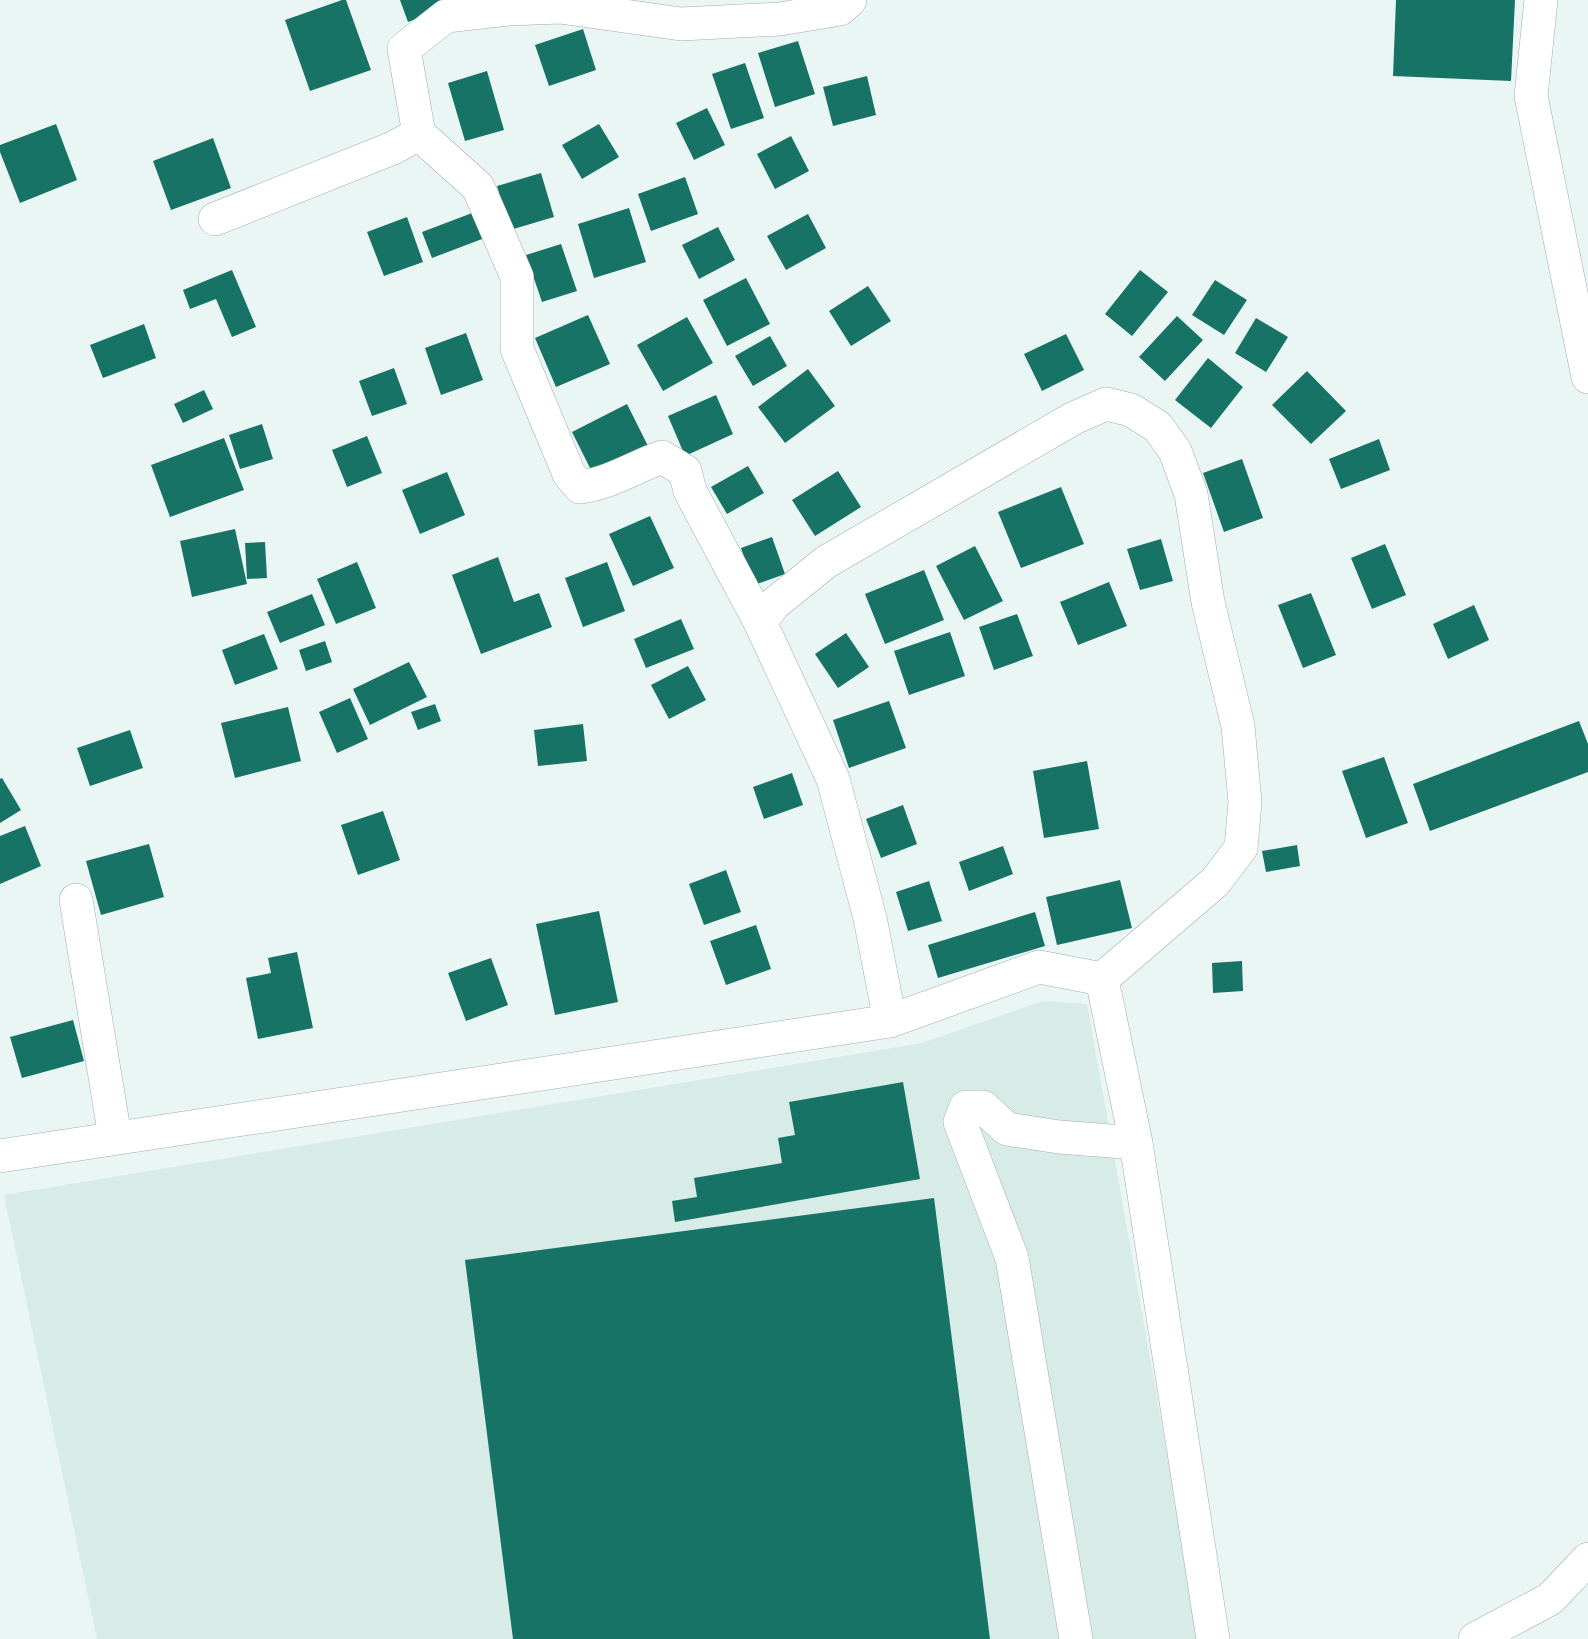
<svg xmlns="http://www.w3.org/2000/svg" width="1588" height="1639" viewBox="0 0 1588 1639" font-family="'Nunito Sans',sans-serif">
<style>
.built{fill:#d7ebe7}
.building{fill:#177366}
.lines{fill:none;stroke-linecap:round;stroke-linejoin:round}
.minor-casing{stroke:#a2adaa;stroke-width:34}
.minor{stroke:#fff;stroke-width:33}
</style>
<rect width="100%" height="100%" fill="#eaf6f3"/>
<path class="built" d="M1043,1001L1087,1004L1200,1639H97L4,1195L922,1043Z"/>
<path class="building" d="M342,0H346L371,70L310,91L285,20Z
M400,0H444L447,7L408,22Z
M1396,0H1515L1511,81L1393,76Z
M583,29L596,70L549,86L535,45Z
M798,41L815,94L775,107L758,53Z
M745,63L764,118L731,129L712,74Z
M487,71L504,130L465,141L448,83Z
M867,76L876,115L833,126L823,87Z
M707,108L725,145L694,160L676,123Z
M56,124L77,180L20,203L0,152V145Z
M599,124L619,157L582,179L562,145Z
M791,136L809,171L775,189L757,154Z
M213,138L231,188L171,210L153,161Z
M541,173L554,217L510,230L497,186Z
M685,177L698,214L651,231L638,194Z
M629,208L646,262L594,278L578,224Z
M480,210L490,236L432,258L422,232Z
M808,214L826,248L786,270L767,236Z
M407,217L423,262L384,276L367,232Z
M718,227L735,260L699,279L682,245Z
M561,244L577,291L542,302L526,255Z
M232,270L256,327L232,337L216,299L190,309L183,290Z
M1140,270L1168,292L1132,336L1105,314Z
M746,278L770,324L727,346L703,300Z
M1215,280L1247,300L1224,335L1192,315Z
M868,286L891,321L851,346L829,311Z
M588,315L610,364L556,387L535,338Z
M1177,316L1203,340L1165,381L1139,357Z
M687,317L713,363L663,391L637,345Z
M1256,318L1288,337L1266,372L1235,353Z
M144,324L156,358L103,378L90,345Z
M466,333L483,380L441,395L425,348Z
M1066,334L1084,370L1042,391L1024,354Z
M770,336L787,366L753,386L735,356Z
M1208,358L1243,387L1211,428L1175,400Z
M394,368L407,404L372,416L359,381Z
M808,369L835,406L785,443L758,407Z
M1307,371L1346,411L1311,444L1272,405Z
M204,390L213,409L183,423L174,404Z
M716,395L733,434L685,456L668,416Z
M627,404L648,446L593,474L572,432Z
M262,424L273,459L240,469L229,435Z
M367,436L382,473L347,487L332,450Z
M224,438L244,490L170,517L151,465Z
M1379,439L1390,470L1341,489L1329,459Z
M1242,459L1263,518L1224,532L1203,473Z
M748,466L764,493L727,514L711,487Z
M838,471L861,507L815,536L792,500Z
M447,472L465,515L420,534L402,490Z
M1061,487L1084,544L1021,568L998,512Z
M650,516L674,568L633,586L609,534Z
M235,529L247,584L192,597L180,541Z
M772,537L785,574L754,585L741,548Z
M1161,539L1173,581L1140,590L1127,549Z
M265,542L267,578L247,579L245,543Z
M1385,544L1406,595L1372,609L1351,558Z
M975,546L1003,601L964,620L936,566Z
M498,557L514,602L539,593L552,627L481,654L452,575Z
M357,562L376,608L336,624L317,579Z
M607,562L625,611L583,627L565,578Z
M924,570L944,620L885,644L865,594Z
M1109,582L1127,626L1078,645L1060,602Z
M1311,593L1336,655L1303,668L1278,605Z
M312,594L325,625L280,643L267,612Z
M1474,605L1489,640L1448,659L1433,624Z
M1017,614L1033,656L994,670L979,627Z
M681,619L694,649L646,668L634,639Z
M950,632L965,676L909,695L894,651Z
M846,633L869,667L838,688L815,654Z
M264,634L278,669L235,685L222,650Z
M325,641L332,662L306,671L299,650Z
M409,662L427,697L370,725L353,689Z
M688,666L706,700L669,719L651,685Z
M350,698L368,739L337,753L319,712Z
M889,701L906,748L849,768L833,720Z
M435,704L441,721L418,730L411,712Z
M288,707L301,761L235,778L221,723Z
M1579,721L1588,744V772L1430,831L1413,784Z
M583,724L587,761L538,766L534,730Z
M130,730L143,768L90,786L77,748Z
M1384,757L1408,823L1366,838L1342,771Z
M1087,761L1099,829L1044,838L1033,771Z
M792,773L803,805L764,819L753,787Z
M2,778L21,810L0,823V779Z
M903,805L917,844L881,858L866,819Z
M383,811L400,860L358,875L341,825Z
M25,826L41,866L0,884V836Z
M149,844L164,897L101,915L86,861Z
M1297,845L1300,866L1266,872L1262,851Z
M1003,846L1013,874L969,891L959,862Z
M726,870L741,912L704,925L689,884Z
M1120,880L1132,928L1057,945L1046,897Z
M929,881L942,921L908,931L896,892Z
M599,911L618,1002L555,1015L536,924Z
M1035,912L1045,946L938,978L928,945Z
M756,925L771,969L726,985L710,941Z
M297,952L313,1028L258,1039L246,978L271,973L268,958Z
M491,958L508,1005L466,1021L448,973Z
M1242,961L1243,991L1213,993L1212,963Z
M73,1020L84,1061L22,1078L10,1037Z
M903,1082L920,1179L675,1222L672,1201L697,1197L694,1178L782,1163L778,1138L795,1135L789,1102Z
M934,1198L990,1639H513L465,1260Z"/>
<g class="lines">
<g class="minor-casing">
<path id="minor" d="M1541,0L1531,96L1588,377
M419,134L478,187L517,277V349L569,474L580,487C608,484 635,467 662,457L685,471L690,491L760,622
M215,219L393,148L419,134L404,49L446,16L510,9L560,7L681,24L780,19L840,9L850,0
M76,900L115,1137
M890,1021L870,918L833,779L760,622L774,604L826,562L1074,418L1106,404L1131,410L1158,427L1175,451L1191,494L1208,602L1238,726L1245,802L1241,848L1215,882L1102,979
M0,1156L890,1021L1039,967L1102,979L1136,1143L1213,1639
M1076,1639L1012,1258L960,1122L966,1107H983L1007,1129L1059,1137L1136,1143
M1475,1639L1550,1599L1588,1559"/>
</g>
<use href="#minor" class="minor"/>
</g>
</svg>
